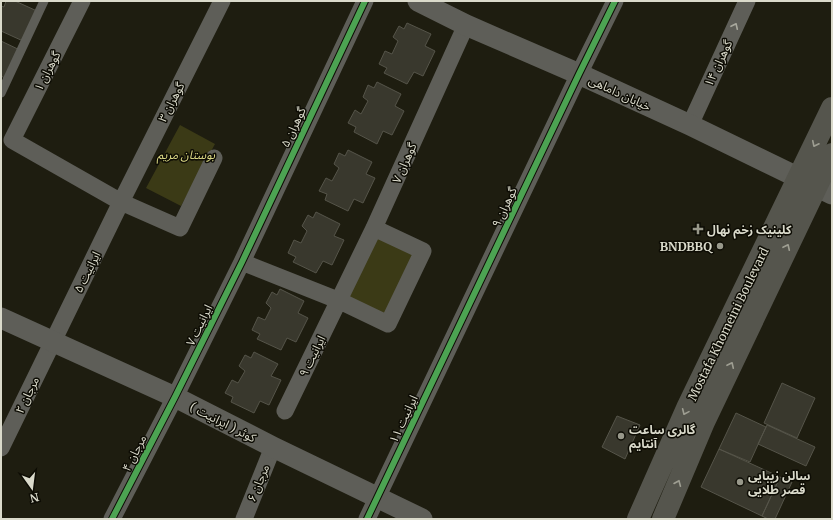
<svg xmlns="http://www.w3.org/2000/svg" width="833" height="520" viewBox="0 0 833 520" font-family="Merriweather,'Noto Sans Arabic',serif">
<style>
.green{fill:#3b3a16}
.building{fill:#39382d;stroke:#555449}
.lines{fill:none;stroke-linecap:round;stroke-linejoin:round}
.service{stroke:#5e5e58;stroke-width:9}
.minor{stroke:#5e5e58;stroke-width:17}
.tertiary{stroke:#5e5e58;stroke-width:21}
.secondary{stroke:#55554d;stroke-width:22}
.cycleway-casing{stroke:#0d0c04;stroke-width:8}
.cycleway{stroke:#4ca352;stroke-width:6}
.oneway{stroke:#a8a89d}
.oneway2{stroke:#9e9e92}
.poi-dot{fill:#98988a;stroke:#0d0c04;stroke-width:1.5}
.labels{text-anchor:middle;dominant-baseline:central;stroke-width:3;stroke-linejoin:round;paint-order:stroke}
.street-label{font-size:12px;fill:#dadacb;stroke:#0d0c04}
.park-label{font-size:12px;font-style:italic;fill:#dad784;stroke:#0d0c04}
.poi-label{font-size:12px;font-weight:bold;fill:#dadacb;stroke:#0d0c04;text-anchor:start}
</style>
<rect width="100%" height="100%" fill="#1e1d10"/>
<path class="green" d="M180,125L215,144L181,206L146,188Z
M377,235L416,253L386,317L347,299Z"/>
<path class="building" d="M6,1H15L37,11L23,41L1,31V6L4,7Z
M407,23L431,34L425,46L435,51L423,76L414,72L407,84L384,73L387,68L379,64L385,51L392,54L398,41L393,37L399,26L404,29Z
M1,41L24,52L10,81L1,76Z
M377,82L401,94L395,106L404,111L392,135L383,131L377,144L354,132L356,127L348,123L355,110L361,114L368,101L363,97L368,85L374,88Z
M348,150L372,162L366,174L375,178L363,203L354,199L348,211L325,200L327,194L319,191L326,178L332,181L339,168L334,164L339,153L345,156Z
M316,212L340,224L334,236L344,240L332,265L323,261L316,273L293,262L296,257L288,253L294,240L301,243L307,231L302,226L308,215L313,218Z
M280,289L304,301L298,313L308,318L296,342L287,338L281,350L257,339L260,334L252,330L258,317L265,320L271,308L266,303L272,292L277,295Z
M254,352L278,364L271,376L281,380L269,405L260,401L254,413L231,402L233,397L225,393L232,380L238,383L245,371L239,366L245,355L251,358Z
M782,383L815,398L797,438L764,423Z
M736,413L766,427L750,462L719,449Z
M617,416L640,425L625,459L602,447Z
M767,425L815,447L806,466L758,444Z
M719,449L780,477L762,516L701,487Z
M780,477L792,482L775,519H768L762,516Z"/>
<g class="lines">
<path class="service" d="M1,93L44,1"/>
<path class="minor" d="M82,1L12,140L121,202L180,228L214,158
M690,125L747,1
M242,262L340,301L388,324L423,251L374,228
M285,411L374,228L466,25
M1,448L121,202L222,1
M112,519L175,397L242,262L365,1
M244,519L273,447
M367,519L579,74L615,1"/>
<path class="tertiary" d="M418,1L466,25L579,74L690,125L832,194
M1,318L175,397L273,447L422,519"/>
<path class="secondary" d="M638,519L688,406L832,108
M663,519L704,422L832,154"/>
<g class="cycleway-casing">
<path id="cycleway" d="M112,519L175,397L242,262L365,1
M367,519L579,74L615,1"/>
</g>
<use href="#cycleway" class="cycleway"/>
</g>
<defs><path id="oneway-chevron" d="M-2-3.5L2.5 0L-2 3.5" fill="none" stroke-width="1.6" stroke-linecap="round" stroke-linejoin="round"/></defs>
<use class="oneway" href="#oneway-chevron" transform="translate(735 26) rotate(-65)"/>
<g class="oneway2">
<use href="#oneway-chevron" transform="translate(815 144) rotate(116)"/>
<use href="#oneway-chevron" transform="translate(787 247) rotate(-65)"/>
<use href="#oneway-chevron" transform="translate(731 365) rotate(-65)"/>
<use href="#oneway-chevron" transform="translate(685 412) rotate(114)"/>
<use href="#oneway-chevron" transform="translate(678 483) rotate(-67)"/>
</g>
<g class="poi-dot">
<path d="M696 223h4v4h4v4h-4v4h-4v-4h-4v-4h4z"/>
<circle cx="720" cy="246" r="4"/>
<circle cx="621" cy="436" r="4"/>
<circle cx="740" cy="482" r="4"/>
</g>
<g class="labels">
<g class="street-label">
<text transform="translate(718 63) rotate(-65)">گوهران ۱۴</text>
<text transform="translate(47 71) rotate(-63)">گوهران ۱</text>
<text transform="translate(620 93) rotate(25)">خیابان داماهی</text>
<text transform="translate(171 102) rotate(-63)">گوهران ۳</text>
<text transform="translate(293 127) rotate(-65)">گوهران ۵</text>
<text transform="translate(404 163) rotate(-66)">گوهران ۷</text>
<text transform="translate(504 207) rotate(-65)">گوهران ۹</text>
<text transform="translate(87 272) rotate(-64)">ایرانیت ۵</text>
<text transform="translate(728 324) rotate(-64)">Mostafa Khomeini Boulevard</text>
<text transform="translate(199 325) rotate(-64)">ایرانیت ۷</text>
<text transform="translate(312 356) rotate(-64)">ایرانیت ۹</text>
<text transform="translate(27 395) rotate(-64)">مرجان ۲</text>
<text transform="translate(403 419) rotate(-65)">ایرانیت ۱۱</text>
<text transform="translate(223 422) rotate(27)">کوثر ( ایرانیت )</text>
<text transform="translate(134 453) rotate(-63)">مرجان ۴</text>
<text transform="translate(258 483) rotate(-68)">مرجان ۶</text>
</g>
<g class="park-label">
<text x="186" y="154">بوستان مریم</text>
</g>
<g class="poi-label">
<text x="707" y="229">کلینیک زخم نهال</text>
<text x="712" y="246" text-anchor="end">BNDBBQ</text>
<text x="629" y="429">گالری ساعت<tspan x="629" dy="14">آنتایم</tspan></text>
<text x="748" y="475">سالن زیبایی<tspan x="748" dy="14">قصر طلایی</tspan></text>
</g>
</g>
<rect width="833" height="520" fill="none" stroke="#dadacb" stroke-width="4"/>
<g transform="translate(32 488) rotate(166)" stroke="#0d0c04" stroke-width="3" paint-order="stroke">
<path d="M0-3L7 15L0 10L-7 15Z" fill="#dadacb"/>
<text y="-6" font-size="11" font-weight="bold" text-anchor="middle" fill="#dadacb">N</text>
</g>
</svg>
